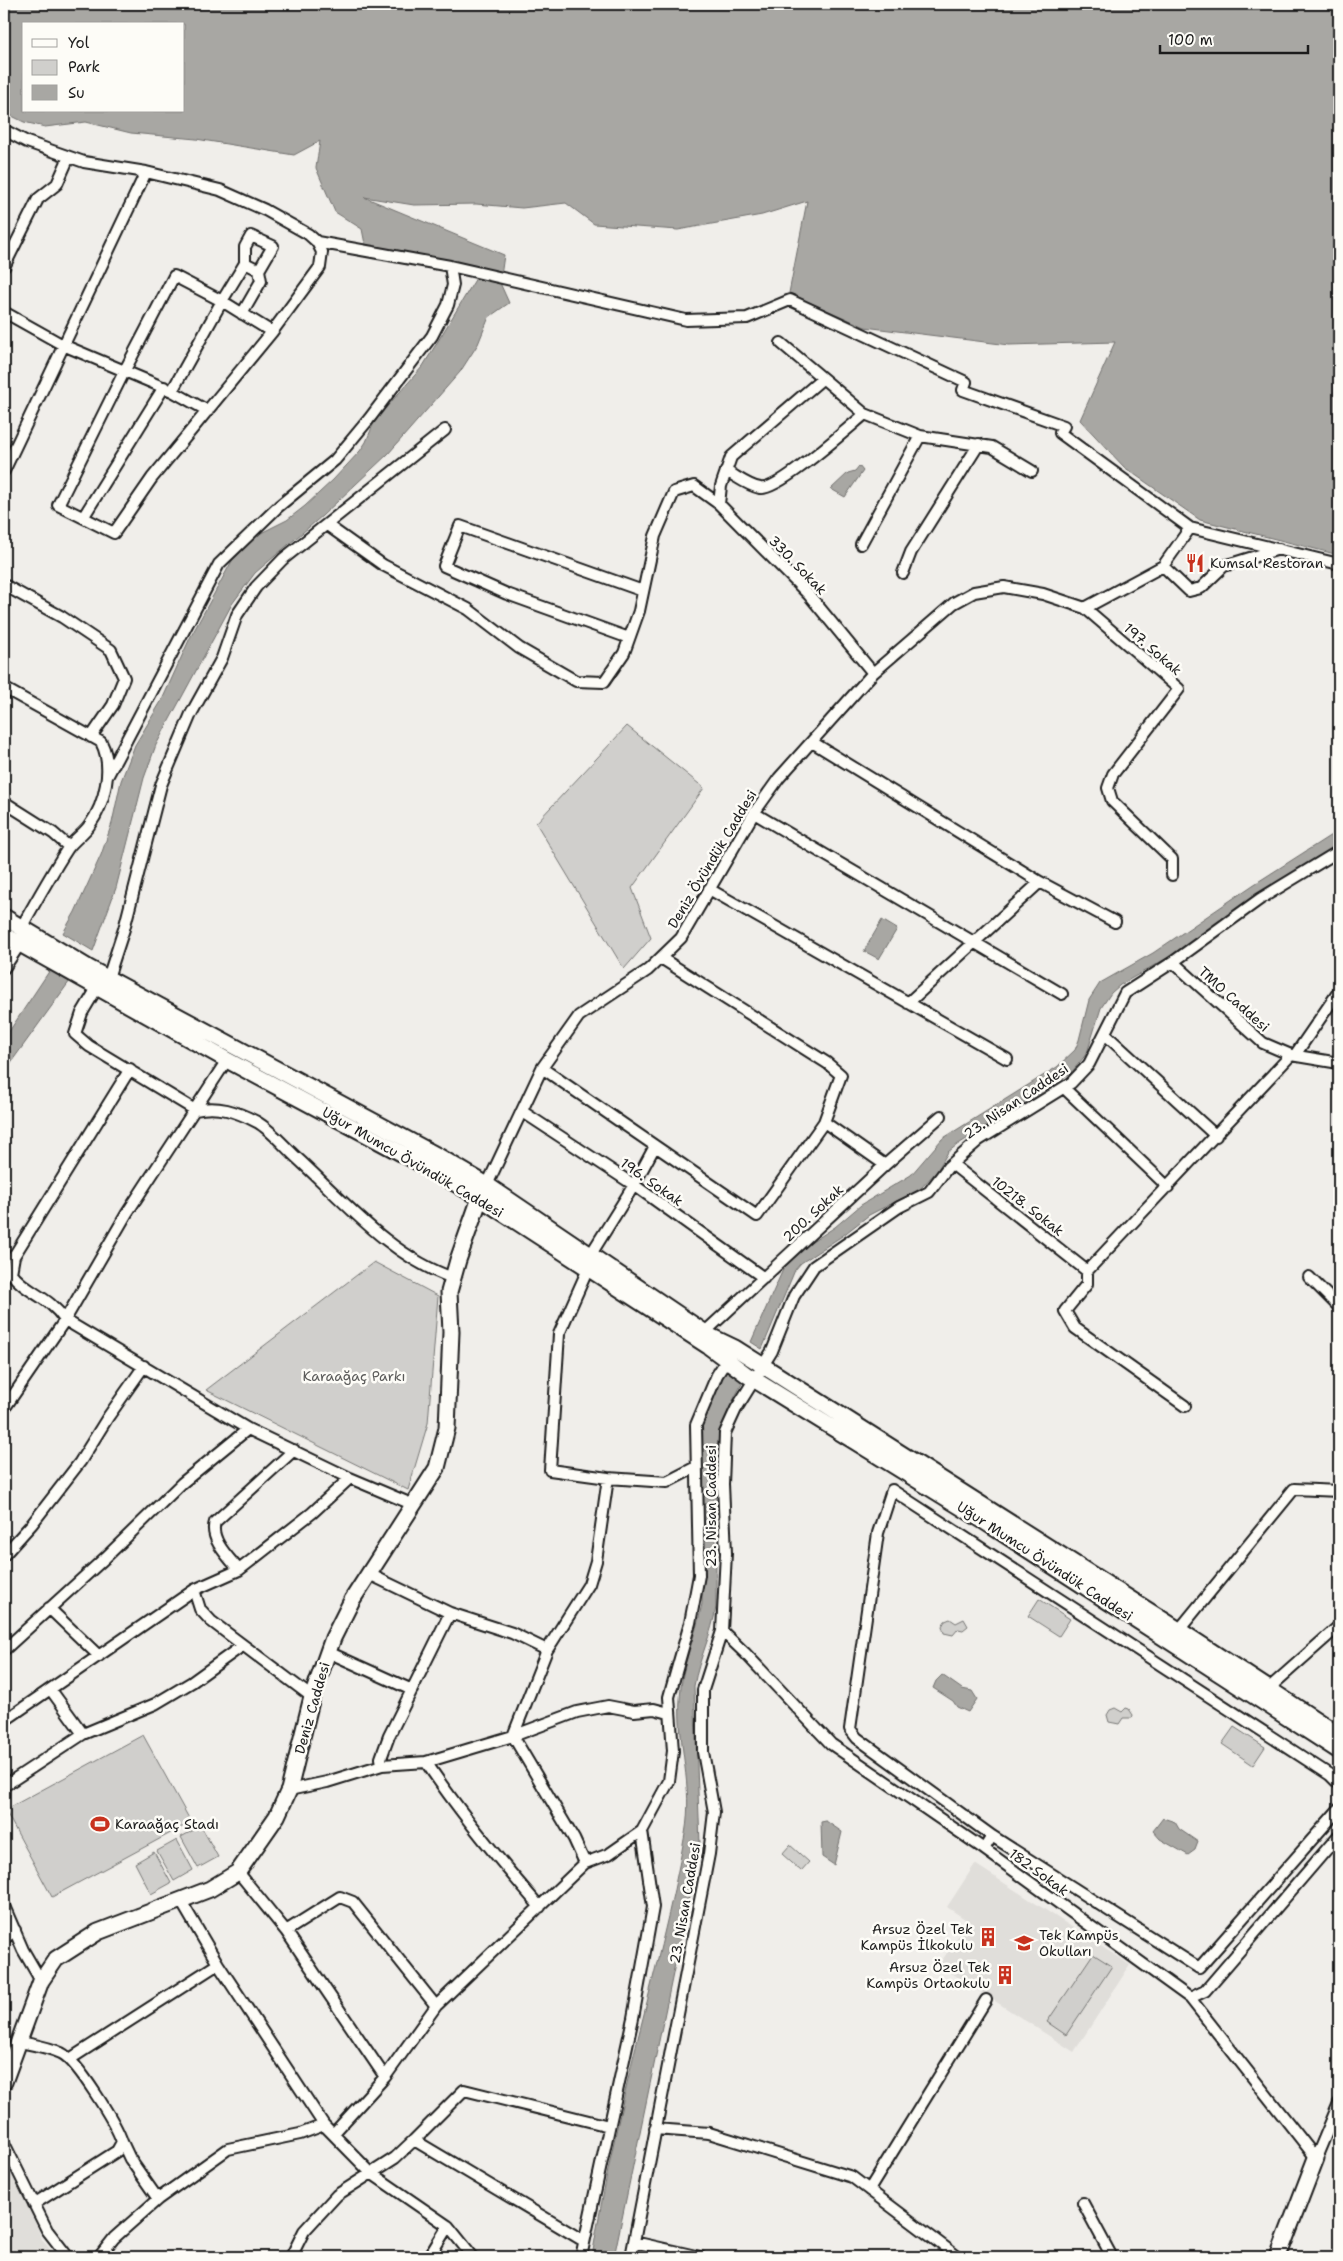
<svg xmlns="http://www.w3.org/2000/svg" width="1343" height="2261" viewBox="0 0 1343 2261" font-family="'Shantell Sans',sans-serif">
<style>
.built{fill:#e0deda}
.green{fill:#d0cfcc;stroke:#767674}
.water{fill:#a8a7a3;stroke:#706f6d;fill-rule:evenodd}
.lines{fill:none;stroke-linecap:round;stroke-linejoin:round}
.street-casing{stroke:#1c1c1c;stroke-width:14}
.secondary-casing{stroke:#1c1c1c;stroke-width:19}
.street{stroke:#fdfcf7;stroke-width:10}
.secondary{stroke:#fdfcf7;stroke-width:15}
.labels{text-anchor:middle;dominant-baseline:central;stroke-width:5;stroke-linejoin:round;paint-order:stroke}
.poi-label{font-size:14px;fill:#1c1c1c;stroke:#fdfcf7;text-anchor:start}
.street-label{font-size:14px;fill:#1c1c1c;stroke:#fdfcf7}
.park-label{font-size:14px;fill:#5b5b5a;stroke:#fdfcf7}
</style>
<rect width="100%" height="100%" fill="#f0eeea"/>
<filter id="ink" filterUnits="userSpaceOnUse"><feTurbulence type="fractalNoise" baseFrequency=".02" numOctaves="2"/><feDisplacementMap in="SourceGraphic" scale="10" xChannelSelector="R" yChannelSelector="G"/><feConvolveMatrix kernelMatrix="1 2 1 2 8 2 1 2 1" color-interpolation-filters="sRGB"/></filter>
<g filter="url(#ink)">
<path class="built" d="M975,1864L1130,1965L1074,2052L939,1965L968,1921L947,1907Z
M4,2157L16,2176L43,2241L57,2257H4Z"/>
<path class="green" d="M627,726L704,788L632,888L651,938L624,969L536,823Z
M374,1262L438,1296L428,1423L408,1490L206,1390Z
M1039,1599L1070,1619L1059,1636L1028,1616Z
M950,1619L956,1623L964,1619L968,1626L963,1630L958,1629L953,1635L944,1633L942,1626L945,1621Z
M1115,1708L1122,1712L1126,1708L1129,1709L1133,1715L1132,1718H1123L1119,1724L1109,1722L1107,1715L1110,1710Z
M1234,1727L1265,1747L1253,1765L1222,1744Z
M143,1735L191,1822L52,1897L5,1810Z
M201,1826L218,1857L198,1868L181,1837Z
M177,1840L193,1870L174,1881L157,1851Z
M790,1845L809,1862L801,1871L782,1854Z
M154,1852L171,1883L151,1894L135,1863Z
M1093,1954L1112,1966L1066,2035L1047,2022Z"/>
<path class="water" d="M4,4H1339V555L1200,520L1124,467L1080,420L1115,342L1009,345L865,327L789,293L807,201L762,215L678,230L594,224L566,203L522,208L476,204L414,205L364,197L504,255L500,283L509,303L489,317L478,344L460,372L388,454L322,516L255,573L232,604L156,745L144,778L116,888L93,951L63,933L75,912L101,855L112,823L121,781L135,745L162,700L190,638L233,559L240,548L251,538L287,520L305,506L333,480L360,451L366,442L375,420L423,366L476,278L365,244L362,229L335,212L316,168L320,141L294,155L196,139L131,133L86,122L45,127L24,122L4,112ZM24,24H184V111H24Z
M859,466L863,471L845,497L831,489L848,473L855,471Z
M1339,830V844L1298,869L1167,958L1120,985L1111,993L1101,1008L1087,1053L1072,1072L957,1145L948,1152L937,1171L920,1189L869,1215L842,1236L801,1263L795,1270L762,1349L751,1342L785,1265L800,1250L835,1227L861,1205L911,1175L942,1139L1057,1067L1075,1050L1079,1040L1089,1000L1100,983L1153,953L1253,885Z
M882,920L897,929L879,959L864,951Z
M52,967L72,978L4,1072V1039Z
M727,1368L744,1380C731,1403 721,1425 716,1451V1607C712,1634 699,1658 694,1686L700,1844L614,2257H592C603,2190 618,2120 634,2054C652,1981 672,1908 685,1834C694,1785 677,1745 680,1699C681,1665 696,1636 702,1604V1428L706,1412Z
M942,1675L962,1689L972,1691L977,1699L968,1712L957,1707L953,1701L933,1688L936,1681Z
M1163,1818L1175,1822L1179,1829L1198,1842L1195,1850L1188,1855L1160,1839L1153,1831Z
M826,1821L842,1832L834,1865L822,1857L821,1822Z"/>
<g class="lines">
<g class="street-casing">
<path id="street" d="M4,130L27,142L84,162L146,172L220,190L265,210L308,234L317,242L322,252L320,267L272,332L152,478L114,533L58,505L125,370L174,276L222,301L272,332
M317,242L450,266L686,320L747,318L790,300L966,382L963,390L1064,426L1060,433L1190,528L1339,564
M4,267L38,199L57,184L69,157
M4,312L63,345L172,391L208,411
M242,314L261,281L259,270L245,263
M781,343L865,414L920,436L992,447L1032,471
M172,391L222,301L245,263V247L251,236L273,246L259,270
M4,471L146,172
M726,471C736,476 748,486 760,488C777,492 848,428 865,414
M719,504L721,486L731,457L822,379
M84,516L164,387
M327,525L383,565L468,609L519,648L576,681L604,682L624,653L639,611L655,536L674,492L694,486L719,504L809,595L873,673
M861,544L920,436
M1163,566L1189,591L1201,588L1224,566L1279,549
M903,573L911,552L979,444
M4,585L62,617L111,650L124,678L113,705L91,737
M1085,608L1163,566L1190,528
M629,638L507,594L444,566L460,526L643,591
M4,688L101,742C114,767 105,804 89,826C83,834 74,840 68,848C51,874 36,901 21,928
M812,742L1040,882L1115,922
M107,777L219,564L279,506L335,460L369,419L432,336L448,305L453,285L450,266
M4,802L53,833L69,847
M754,813L1062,994
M709,889L1007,1059
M1173,962L1263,1043L1291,1055L1339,1063
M4,968L20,944
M108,978L124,929L161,785L191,714L222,658L237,615L256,587L283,559L445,430
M97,988L82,1013L75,1034L89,1046L195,1110C218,1105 236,1111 257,1122C271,1130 284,1146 297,1158C344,1201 391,1257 453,1278
M908,1003L1040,882
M1105,1034L1216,1136
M1295,1055L1339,991
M542,1068L757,1216L824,1122L841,1075L827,1063L661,958
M130,1069L14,1256L11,1273C27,1294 48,1295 65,1320L248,1429L350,1478L414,1505
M1064,1088L1168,1187
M523,1112L634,1185L764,1278
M824,1122L885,1165
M952,1164L1087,1271
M487,1185L542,1068L579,1016L648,970L681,938L754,813L779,778L873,673L954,603L974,592L1004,587L1043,594L1085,608L1179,689L1113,774L1108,788L1112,801L1172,859V875
M591,1254L634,1185L655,1146
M588,1269L559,1334L550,1470L608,1478L667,1482L696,1467
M1309,1277L1339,1307
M705,1332L885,1165L941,1116
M1185,1406L1075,1328L1065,1311L1087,1284V1271L1291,1055
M4,1409L65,1320L127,1213L227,1060
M4,1555L32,1524L80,1462L108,1417L144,1366
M239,1570C229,1558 209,1539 215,1522L294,1450
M369,1574L450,1613L512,1633L547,1650
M194,1590L200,1609L211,1621L312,1697
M49,1608L99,1656
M1179,1630L1294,1489L1339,1491
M722,1631L745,1653L831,1744L984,1849L1190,1998L1316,2158L1339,2103
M4,1650L106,1557L182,1483L248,1429
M328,1652L412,1690
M1268,1689L1339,1626
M51,1690L83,1734
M4,1721L194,1590L239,1570L312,1513L350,1478
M426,1762C460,1813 499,1860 540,1907
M382,1765L381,1758L389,1736L450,1613
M4,1786L83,1734L155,1704L192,1682L242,1646
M289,1790L327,1782L382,1765L426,1762L513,1736L577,1712L608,1706L634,1711L654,1709L669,1713
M992,1836L1199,1968L1339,1809
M984,1849L992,1836L857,1738L850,1729L878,1533L892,1490L1330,1775L1339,1784
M585,1863L574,1839L513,1736L547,1650L589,1584L596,1561L608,1478
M238,1872L286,1931L385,2077
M181,1901L218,1964L324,2125L371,2173L448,2226L429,2257
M4,1906L23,1950L41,1981
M286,1931L340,1897L353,1902L436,2006
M4,1939L15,1930
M1190,1998L1205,1991L1339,1835
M20,2042C34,2045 49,2047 61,2053C77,2060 117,2125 122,2142L117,2151L34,2204
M70,2059L218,1964
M655,2129L709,2133L852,2177L958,2257
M333,2134L385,2077L436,2006L585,1863L609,1854L642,1831L669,1781L673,1751L669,1697L690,1623L699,1575L696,1425L717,1375L730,1355
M414,2140L464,2090L609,2126
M122,2142L130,2159L158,2199
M4,2143L47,2230L68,2257
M869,2190L986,2000
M1083,2203L1112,2257
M448,2226L473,2257
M634,2242L700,2257
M99,2257L114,2238L158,2199L228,2149L300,2134L324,2125
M291,2257L304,2231L337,2195L395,2158L414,2140L584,2241
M581,2257L633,2018L653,1907L642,1831
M631,2257L709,1854L714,1812L703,1752V1690L722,1631L726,1553L723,1484L725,1433L736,1409L772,1351L794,1296L814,1266L899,1207L929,1192L948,1167L979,1140L1071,1083L1089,1064L1125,993L1173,962L1260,899L1339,851"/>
</g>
<g class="secondary-casing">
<path id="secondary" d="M4,917L87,967L438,1156L487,1185L710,1336L735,1348L1179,1630L1339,1735
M4,935L227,1060L431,1169L480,1198L708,1346L747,1375L982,1520L1339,1751
M4,2082L41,1981L56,1959L98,1932L210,1889L238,1872L277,1816L289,1790L312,1697L333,1638L352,1600L437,1468L447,1428L451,1332L449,1292L458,1260L480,1198L485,1189
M1278,2257L1316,2158"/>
</g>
<use href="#street" class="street"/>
<use href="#secondary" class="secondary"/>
</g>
</g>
<defs>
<g id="restaurant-bare" transform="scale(1.5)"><path d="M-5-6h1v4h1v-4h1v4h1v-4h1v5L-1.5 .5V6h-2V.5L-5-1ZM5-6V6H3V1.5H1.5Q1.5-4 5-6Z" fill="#c8321e" stroke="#fdfcf7" stroke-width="2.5" paint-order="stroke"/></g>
<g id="stadium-bare" transform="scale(1.5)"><path d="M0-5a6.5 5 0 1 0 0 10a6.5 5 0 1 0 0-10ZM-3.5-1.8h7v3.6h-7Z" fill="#c8321e" stroke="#fdfcf7" stroke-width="2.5" paint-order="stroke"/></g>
<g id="building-bare" transform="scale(1.5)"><path d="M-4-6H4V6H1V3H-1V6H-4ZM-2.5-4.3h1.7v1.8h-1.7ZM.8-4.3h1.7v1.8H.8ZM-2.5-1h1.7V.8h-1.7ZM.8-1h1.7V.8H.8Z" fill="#c8321e" stroke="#fdfcf7" stroke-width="2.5" paint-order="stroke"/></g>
<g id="school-bare" transform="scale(1.5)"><path d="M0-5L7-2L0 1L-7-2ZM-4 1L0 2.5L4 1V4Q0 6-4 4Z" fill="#c8321e" stroke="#fdfcf7" stroke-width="2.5" paint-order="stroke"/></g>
</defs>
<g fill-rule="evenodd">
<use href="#restaurant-bare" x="1195" y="563"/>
<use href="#stadium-bare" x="100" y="1824"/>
<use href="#building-bare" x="988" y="1937"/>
<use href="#school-bare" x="1024" y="1943"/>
<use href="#building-bare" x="1005" y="1975"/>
</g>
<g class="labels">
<g class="poi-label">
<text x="1210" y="563">Kumsal Restoran</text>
<text x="115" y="1824">Karaağaç Stadı</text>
<text x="973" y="1929" text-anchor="end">Arsuz Özel Tek<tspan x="973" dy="16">Kampüs İlkokulu</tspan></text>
<text x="1039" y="1935">Tek Kampüs<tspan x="1039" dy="16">Okulları</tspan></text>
<text x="990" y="1967" text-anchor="end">Arsuz Özel Tek<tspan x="990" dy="16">Kampüs Ortaokulu</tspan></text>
</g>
<g class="street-label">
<text transform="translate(798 565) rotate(46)">330. Sokak</text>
<text transform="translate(1153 649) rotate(41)">197. Sokak</text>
<text transform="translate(712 859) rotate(-59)">Deniz Övündük Caddesi</text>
<text transform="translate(1234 999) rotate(42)">TMO Caddesi</text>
<text transform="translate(1016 1101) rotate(-34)">23. Nisan Caddesi</text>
<text transform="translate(413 1162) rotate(30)">Uğur Mumcu Övündük Caddesi</text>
<text transform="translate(652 1182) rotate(35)">196. Sokak</text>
<text transform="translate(1028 1206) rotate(38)">10218. Sokak</text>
<text transform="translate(813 1213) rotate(-43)">200. Sokak</text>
<text transform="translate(711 1506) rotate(-90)">23. Nisan Caddesi</text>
<text transform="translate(1045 1561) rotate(33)">Uğur Mumcu Övündük Caddesi</text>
<text transform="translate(312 1708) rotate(-74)">Deniz Caddesi</text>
<text transform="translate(1039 1872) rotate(36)">182 Sokak</text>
<text transform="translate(685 1903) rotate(-80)">23. Nisan Caddesi</text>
</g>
<g class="park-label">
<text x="354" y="1376">Karaağaç Parkı</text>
</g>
</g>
<rect width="1343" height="2261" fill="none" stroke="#fdfcf7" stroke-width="20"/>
<rect x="10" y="10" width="1323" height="2241" fill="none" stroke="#1c1c1c" stroke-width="2" filter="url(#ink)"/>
<rect x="22" y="22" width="162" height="90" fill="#fdfcf7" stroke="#a3a29f"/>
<rect x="32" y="39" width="25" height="8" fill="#fdfcf7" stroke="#a3a29f"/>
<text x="68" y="48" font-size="15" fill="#1c1c1c">Yol</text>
<rect x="32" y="60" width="25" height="15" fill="#d0cfcc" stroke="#a3a29f"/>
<text x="68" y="72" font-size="15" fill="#1c1c1c">Park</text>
<rect x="32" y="85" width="25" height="15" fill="#a8a7a3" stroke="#a3a29f"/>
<text x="68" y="98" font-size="15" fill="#1c1c1c">Su</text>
<path d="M1160 45v8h148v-8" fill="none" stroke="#1c1c1c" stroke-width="2.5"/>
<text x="1168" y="45" font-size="15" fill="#1c1c1c" stroke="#fdfcf7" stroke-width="4" paint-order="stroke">100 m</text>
</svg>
